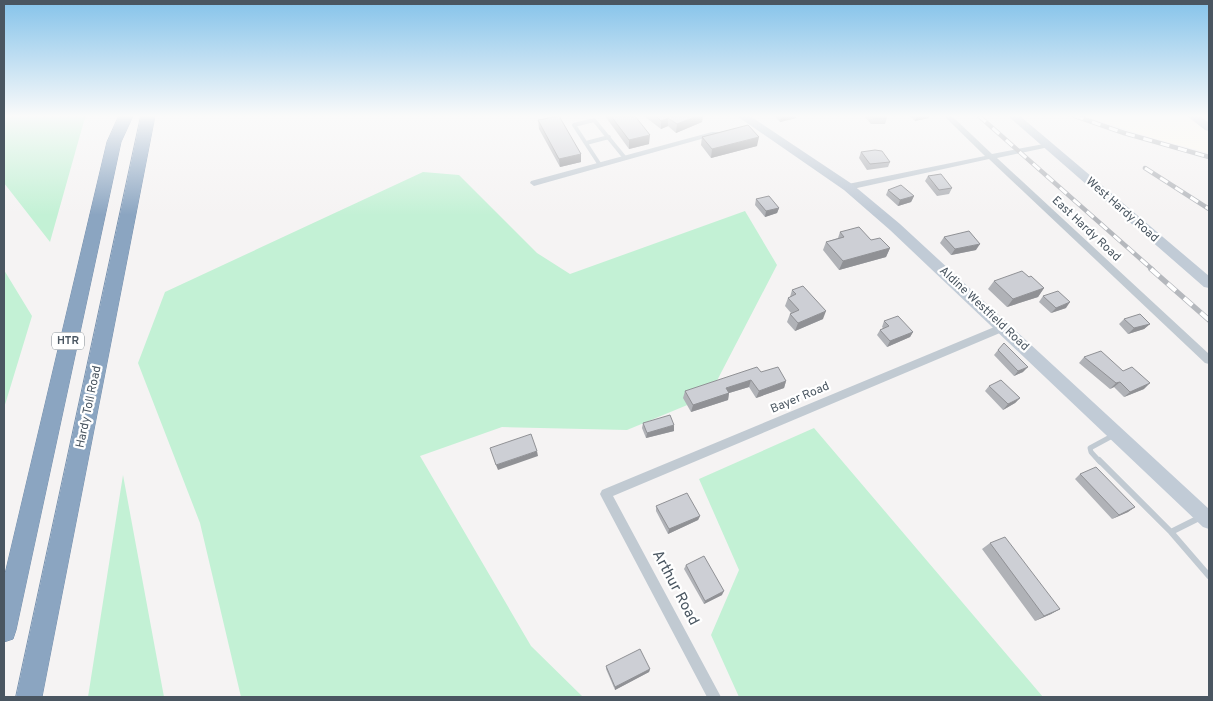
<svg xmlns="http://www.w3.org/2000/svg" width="1213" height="701" viewBox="0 0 1213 701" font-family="Overpass,sans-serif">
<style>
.commercial{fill:#fdf9ef}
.green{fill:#c3f1d5}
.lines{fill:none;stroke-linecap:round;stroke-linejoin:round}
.highway-casing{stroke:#7690ad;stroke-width:1}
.lane-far2{stroke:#c1cad2;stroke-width:4}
.lane-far1{stroke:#c1cad2;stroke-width:5}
.lane{stroke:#c1cad2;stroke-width:6}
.street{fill:#c1cad2;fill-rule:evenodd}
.secondary{fill:#c1cbd6;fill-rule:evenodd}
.highway{fill:#8ba5c1;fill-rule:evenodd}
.rail-far1-casing{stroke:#b5b8bd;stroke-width:4.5}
.rail-casing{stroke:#b5b8bd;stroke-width:5.5}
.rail-far1{stroke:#fff;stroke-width:3;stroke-dasharray:9;stroke-linecap:butt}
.rail{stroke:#fff;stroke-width:4;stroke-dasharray:11;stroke-linecap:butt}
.wall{fill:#b0b2b7}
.shaded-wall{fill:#909195}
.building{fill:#cdcfd5;stroke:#909195}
.labels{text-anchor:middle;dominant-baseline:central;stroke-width:4.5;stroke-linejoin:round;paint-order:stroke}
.shield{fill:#fff;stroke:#808990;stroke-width:1}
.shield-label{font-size:11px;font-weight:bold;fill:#4a5661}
.street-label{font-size:12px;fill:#4a5661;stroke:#fff}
.near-street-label{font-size:15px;fill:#4a5661;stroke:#fff}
</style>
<rect width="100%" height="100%" fill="#f5f3f3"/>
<path class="commercial" d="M1084,116H1188L1209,131V153L1156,139Z"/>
<path class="green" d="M4,116H87L84,121L50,242L4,183Z
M423,172L459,175L537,253L570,274L745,211L777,265L709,396L627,430L502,427L420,456L531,646L583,697H241L200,523L138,363L165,292Z
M4,270L32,316L4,408Z
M814,428L1043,697H739L711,635L739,570L699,479Z
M123,475L164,697H88Z"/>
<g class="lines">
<g class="highway-casing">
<path id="highway" d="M119,116H133L121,142L16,630L13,639L4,642V578L107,142Z
M141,116H155L42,697H16Z"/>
</g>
<path class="lane-far2" d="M586,143L609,137
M600,165L574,125L594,120L625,158"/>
<path class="lane-far1" d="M1100,462L1091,452L1090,448L1114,435"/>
<path class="lane" d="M1099,460L1171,532
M1199,518L1171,532L1209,576"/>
<path class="street" d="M944,116H952L992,154L1049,143V147L997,158L1209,354V364L1205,363L989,159L848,190L845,189L844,187L848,184L985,156Z
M712,132H718L719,134L534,186L530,183L531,181Z
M1004,323L1009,327L1007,330L613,496L721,697H707L602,498L600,494L602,490Z"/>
<path class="secondary" d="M737,116H750L852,184L900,224L1209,509V529L1203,527L890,230L844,190Z
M1008,116H1020L1209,276V288L1204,287Z
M1187,116H1200L1209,123V131L1205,130Z"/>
<use href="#highway" class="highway"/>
<g class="rail-far1-casing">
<path id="rail-far1" d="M979,116L1153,270
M1075,116L1124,133L1209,157
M1145,168L1209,209"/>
</g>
<g class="rail-casing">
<path id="rail" d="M1151,269L1209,320"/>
</g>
<use href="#rail-far1" class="rail-far1"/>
<use href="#rail" class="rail"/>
</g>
<path class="wall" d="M605,116H635L649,144L629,149Z
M644,116H703L702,122L676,133L668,126L661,129Z
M775,116H796V118L780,122Z
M864,116H885L887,118L885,124H871Z
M910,116H929V118L915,121Z
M538,120L581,154V162L560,167L539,129Z
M702,137L757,146L711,158L701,145Z
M861,152L890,162L888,167L867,170L859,158Z
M928,176L952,188L949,194L937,196L925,181Z
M888,190L914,196L911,202L898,206L886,195Z
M756,199L779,208L777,213L765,217L755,205Z
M840,232L871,240L890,248L886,257L839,270L823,250L826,242L838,238Z
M944,237L976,250L951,255L940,243Z
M1029,277L1044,288L1038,297L1007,307L988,289L994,281Z
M792,290L823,319L795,331L787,322L790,314L791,313L785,306L788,298L790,297Z
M1043,296L1066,308L1051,313L1039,302Z
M1124,319L1150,324L1144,329L1128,334L1119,324Z
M884,321L913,332L910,337L887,347L877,335L880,330L883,328L882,327Z
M998,350L1023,372L1014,376L994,355Z
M1084,357L1123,371L1144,389L1124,397L1114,387L1110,389L1079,363Z
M761,372L786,381L784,388L756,398L749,387L729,393L728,400L691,412L683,398L685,391Z
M989,386L1020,398L1015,403L1003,410L985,391Z
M643,423L674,431L646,438L642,428Z
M1080,474L1135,507L1128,512L1112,519L1075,479Z
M656,506L700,516L698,520L668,534L656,511Z
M990,543L1060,609L1051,614L1035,621L982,549Z
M686,565L722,595L704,604L684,569Z
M606,666L650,669L649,672L615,690L606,669Z"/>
<path class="shaded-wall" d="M696,116H703L702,122L676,133L677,124Z
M782,116H796V118L780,122Z
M917,116H929V118L915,121Z
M668,118V126L661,129V121Z
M650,135L649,144L629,149V140Z
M759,137L757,146L711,158L712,149Z
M581,154V162L560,167L559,159Z
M914,196L911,202L898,206L900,200Z
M779,208L777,213L765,217L766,211Z
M980,244L976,250L951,255L955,249Z
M890,248L886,257L839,270L843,261Z
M1044,288L1038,297L1007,307L1013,299Z
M1070,302L1066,308L1051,313L1056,308Z
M826,311L823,319L795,331L798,323Z
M1150,324L1144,329L1128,334L1134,328Z
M913,332L910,337L887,347L890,341Z
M1028,367L1023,372L1014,376L1018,371Z
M751,380L749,387L729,393L728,400L691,412L693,405L726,388Z
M786,381L784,388L756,398L759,391Z
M1120,382L1114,387L1110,389L1116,383Z
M1150,383L1144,389L1124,397L1130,392Z
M1020,398L1015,403L1003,410L1008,404Z
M674,425V431L646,438L647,433Z
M537,451L538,456L498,470L496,465Z
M1135,507L1128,512L1112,519L1119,515Z
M700,516L698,520L668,534L669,529Z
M724,591L722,595L704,604L705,601Z
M1060,609L1051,614L1035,621L1044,616Z
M650,669L649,672L615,690V687Z"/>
<path class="building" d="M559,116L581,154L559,159L538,120Z
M611,116H635L650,135L629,140Z
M656,116H697L677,124L668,118L661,121Z
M871,116H885L887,118H873Z
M748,125L759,137L712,149L702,137Z
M875,150L882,151L890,162L870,164L861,152Z
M941,174L952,188L939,190L928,176Z
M901,185L914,196L900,200L888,190Z
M769,196L779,208L766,211L756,199Z
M859,227L871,240L880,238L890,248L843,261L826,242L844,237L840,232Z
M969,231L980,244L955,249L944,237Z
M1022,271L1029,277L1031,276L1044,288L1013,299L994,281Z
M803,286L826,311L798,323L790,314L799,310L788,298L796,294L792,290Z
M1058,291L1070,302L1056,308L1043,296Z
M1140,314L1150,324L1134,328L1124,319Z
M898,316L913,332L890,341L880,330L889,326L884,321Z
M1004,343L1028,367L1018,371L998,350Z
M1101,351L1123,371L1132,367L1150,383L1130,392L1120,382L1116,383L1084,357Z
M757,367L761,372L778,367L786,381L759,391L751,380L726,388L729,393L693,405L685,391Z
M1001,380L1020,398L1008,404L989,386Z
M670,415L674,425L647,433L643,423Z
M531,434L537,451L496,465L490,448Z
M1096,467L1135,507L1119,515L1080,474Z
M687,493L700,516L669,529L656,506Z
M1005,537L1060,609L1044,616L990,543Z
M704,556L724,591L705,601L686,565Z
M640,649L650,669L615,687L606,666Z"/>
<linearGradient id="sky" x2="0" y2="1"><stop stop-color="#85c3ea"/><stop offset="0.54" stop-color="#fafafa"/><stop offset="1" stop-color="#fafafa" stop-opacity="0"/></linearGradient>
<rect width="1213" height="215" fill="url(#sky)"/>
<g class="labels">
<rect class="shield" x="52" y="332.5" width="32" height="17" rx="4"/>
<g class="shield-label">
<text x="68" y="341">HTR</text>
</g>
<g class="street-label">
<text transform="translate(1122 210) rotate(41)">West Hardy Road</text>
<text transform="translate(1086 229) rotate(43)">East Hardy Road</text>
<text transform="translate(984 309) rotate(43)">Aldine Westfield Road</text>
<text transform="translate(800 398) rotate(-23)">Bayer Road</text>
<text transform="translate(89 407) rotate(-78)">Hardy Toll Road</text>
</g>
<g class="near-street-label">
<text transform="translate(675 588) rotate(62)">Arthur Road</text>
</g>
</g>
<rect width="1213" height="701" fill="none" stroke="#4a5661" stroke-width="10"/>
</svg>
